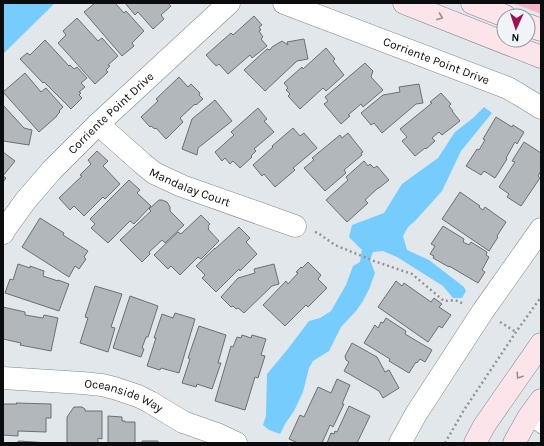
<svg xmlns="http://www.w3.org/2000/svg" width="544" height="446" viewBox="0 0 544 446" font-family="Karla,sans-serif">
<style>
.green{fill:#f7b5c8}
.water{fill:#76ccfd}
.building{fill:#b1b7ba;stroke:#6a7073}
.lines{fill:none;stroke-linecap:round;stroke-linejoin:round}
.lane-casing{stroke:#81878b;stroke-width:12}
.street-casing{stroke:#81878b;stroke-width:23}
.secondary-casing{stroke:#81878b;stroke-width:23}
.path{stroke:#909497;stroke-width:2.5;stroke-dasharray:2 3;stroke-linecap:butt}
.lane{stroke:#fff;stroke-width:11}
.street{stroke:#fff;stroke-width:22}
.secondary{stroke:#fce4eb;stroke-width:22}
.oneway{stroke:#9b8e92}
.labels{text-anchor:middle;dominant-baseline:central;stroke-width:4;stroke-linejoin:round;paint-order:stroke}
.street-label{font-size:12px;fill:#0a0c0d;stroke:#eef4f8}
</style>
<rect width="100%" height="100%" fill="#e1e7eb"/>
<path class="green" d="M512,3H541V14L539,13Z"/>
<path class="water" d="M3,3H55L3,54Z
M484,107L492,113L461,151L442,191L415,221L408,227L403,236L407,250L429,260L464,287L466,291L462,298H453L443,286L397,257L383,251L373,252L370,260L375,273L369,289L363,301L356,311L341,327L329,351L313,361L309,368L303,392L294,411L285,424L280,434L269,430L263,425L266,416L267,374L287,350L309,321L320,318L331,311L346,285L353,266L360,262L362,250L349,237L352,225L384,213L402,184L438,158L455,132L473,118Z"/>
<path class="building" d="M95,3H115L124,13L126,11L144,31L132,43L134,46L122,56L84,12Z
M125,3H168L171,6L161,15L164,19L153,29L138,12L135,15Z
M254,16L262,25L259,27L261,30L259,31L263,37L261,39L267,46L252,58L250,55L228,74L219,64L216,66L206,55L231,33L233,35Z
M77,18L98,41L102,38L118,56L108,65L110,66L106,70L108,72L95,84L58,43L66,35L63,31Z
M304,39L308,59L297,61L265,91L244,70L267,49L270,50L272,47L282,41L288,45L287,42Z
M45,40L69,66L70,65L74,69L77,67L87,78L81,83L85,87L79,92L81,93L79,95L82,98L71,109L44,82L43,83L20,59L27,53L30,55Z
M326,48L335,59L333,61L344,75L326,91L323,88L300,109L288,96L290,94L286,90L288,88L284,83L302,67L303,69Z
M365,63L373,71L371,77L383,90L363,107L361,104L348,115L350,116L341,124L324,104L328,101L325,97Z
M25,73L41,92L46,88L63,107L59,111L60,112L57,115V116L39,132L3,92Z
M179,77L188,87L191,84L200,93L199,95L203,99L196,105L195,104L180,118L183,122L166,139L156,128L155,129L151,126L150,127L141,117L158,101L156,99Z
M419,84L423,103L416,104L382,133L374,123L371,125L361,113L383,95L400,92L399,87Z
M441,93L451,104L449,106L453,111H452L460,121L442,135L439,132L432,138L435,141L426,149L425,148L415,156L402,141L407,137L400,129L432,103L430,102Z
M215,100L232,121L198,148L197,155L182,149L192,119Z
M3,105L24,128L32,130L29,145L3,141Z
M258,108L267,119L264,121L274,132L254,149L256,151L251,156L252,157L240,168L233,161L230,164L225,158L222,161L215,152L234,135L231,132Z
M496,117L512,127L513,125L524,132L517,144L515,142L506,158L507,159L495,178L484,171L481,175L466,166L477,149L479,150L485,140L483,139Z
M293,128L300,136L304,133L317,148L293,168L295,170L275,187L264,174L262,176L253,165L273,147L272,146Z
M348,133L363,152L361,153L362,155L344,170L346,173L325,191L304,168L314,160L312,158L340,135L342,138Z
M524,142L541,153V171L538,176L540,178L521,206L507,197L509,194L499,187L515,162L512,161Z
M97,151L108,161L103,166L120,184L105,199L103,197L84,216L74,206L70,210L59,198L82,176L80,175L91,164L88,160Z
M3,152L15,161L3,176L6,178L3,182Z
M364,161L368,166L370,164L374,168L377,166L389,180L379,188H378L365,200L368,203L347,222L326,200L348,180L346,177Z
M129,180L140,190L137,193L151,206L134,224L130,221L108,243L91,228L95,224L90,219Z
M460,192L480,206L479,207L483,210L485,207L506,222L497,236L498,237L489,251L442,219Z
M159,200H162L167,202L170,207V211L184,225L165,243L162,240L149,252L150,254L142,262L120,240L151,211L149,209Z
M201,215L210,224L208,226L209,228L208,229L219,241L201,259L198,257L180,275L171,266L168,269L154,255L178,232L181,234Z
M40,218L64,233L63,235L88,251L84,257L86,259L79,269L75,266L69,277L22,247Z
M443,226L464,239L463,242L469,245L471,242L487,252L486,255L489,257L482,270L485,272L478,283L449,266V267L433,258L434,256L430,254L435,246L431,244Z
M239,227L250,238L246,242L257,254L240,271L239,269L216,292L202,278L205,275L196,266L215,248V249Z
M308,262L321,275L318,279L327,288L308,307L306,305L285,326L263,305L286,281L288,284L298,273L296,272L301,267L302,268Z
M18,264L30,268V266L44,271L43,276L58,281V280L69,284L59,311L5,293L10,279L13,280Z
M274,264L279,284L272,286L244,313L238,308L236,309L233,306L231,307L221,297L238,278L255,273L254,269Z
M396,281L402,286L404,283L431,302L434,298L442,304L439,307L451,315L442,328L439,326L428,342L378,307Z
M95,286L122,294L111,327L115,328L108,352L80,343L88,318L85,317Z
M130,296L158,306L148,337H146L142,348L144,349L141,357L113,348Z
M3,307L25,312V315L43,318L44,315L58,318L51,351L20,345L21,343L3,339Z
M175,313L195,319L179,373L161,368L160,370L147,366L156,338H154L162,314L173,318Z
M386,318L406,331L405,334L432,350L425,362L420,359L417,363L416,362L409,373L389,361L390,359L364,343L375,325L378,328L381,322L383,323Z
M199,326L226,335L218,363H221L212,389L197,384L196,387L182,383L190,359L188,358Z
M242,335L251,338L252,335L266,339L261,355L265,356L258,378L255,377L245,410L215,401L231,346L233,347L237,337L241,338Z
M352,343L377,357L385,372L389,370L399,388L383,398L379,391L344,371L349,362L346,360L345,356Z
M337,379L350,385L342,404H344L333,427L330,425L322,443H298L289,439L300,415L304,417L318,387L331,393Z
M16,403L51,404V418H46V432L18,431V436L3,435V404H17Z
M349,406L370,416L357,443H327L331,433L334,434L335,431L337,432Z
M74,407H82L85,409V411H102V439L98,438V443H67V417Z
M108,416L122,417V421H125V422H135V443H108Z
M19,441L49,443H16Z
M142,441H158V443H142Z"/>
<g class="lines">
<g class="lane-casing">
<path id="lane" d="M528,418L541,428"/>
</g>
<g class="street-casing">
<g id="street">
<path id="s1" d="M284,3L508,88L520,95L541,108"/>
<path id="s2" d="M98,124L143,164L154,173L182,186L295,226"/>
<path id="s3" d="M3,233L5,229L26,200L52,170L98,124L229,3"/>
<path id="s4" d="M3,378L82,383L102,385L114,388L138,396L150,402L183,422L217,434L236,443"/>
<path d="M400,443L416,414L483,311L541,229"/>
</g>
</g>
<g class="secondary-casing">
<path id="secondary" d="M404,3L541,57
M472,3L505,16
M528,25L541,30
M475,443L484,426L541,344
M514,443L528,418L541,400"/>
</g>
<path class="path" d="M315,232L318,233L335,245L374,261L412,274L444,301L455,300L464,304
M500,322L516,332
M445,443L464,410L516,332L541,297"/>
<use href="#lane" class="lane"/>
<use href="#street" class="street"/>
<use href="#secondary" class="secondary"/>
</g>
<defs><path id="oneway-chevron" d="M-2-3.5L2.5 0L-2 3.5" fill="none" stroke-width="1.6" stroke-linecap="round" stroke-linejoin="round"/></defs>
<g class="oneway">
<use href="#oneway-chevron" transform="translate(440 17) rotate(21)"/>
<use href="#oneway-chevron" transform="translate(519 376) rotate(124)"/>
</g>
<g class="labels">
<g class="street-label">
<text stroke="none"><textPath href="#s1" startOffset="163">Corriente Point Drive</textPath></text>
<text stroke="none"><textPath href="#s3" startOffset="162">Corriente Point Drive</textPath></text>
<text stroke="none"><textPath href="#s2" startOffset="113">Mandalay Court</textPath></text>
<text stroke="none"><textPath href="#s4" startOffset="123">Oceanside Way</textPath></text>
</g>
</g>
<rect width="544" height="446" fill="none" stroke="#0a0c0d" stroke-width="8"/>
<g transform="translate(516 28) rotate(183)"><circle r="19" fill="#eef4f8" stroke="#93979a"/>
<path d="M0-3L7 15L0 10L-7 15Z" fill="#a11055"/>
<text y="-6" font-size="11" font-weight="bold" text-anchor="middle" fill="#0a0c0d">N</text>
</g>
</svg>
